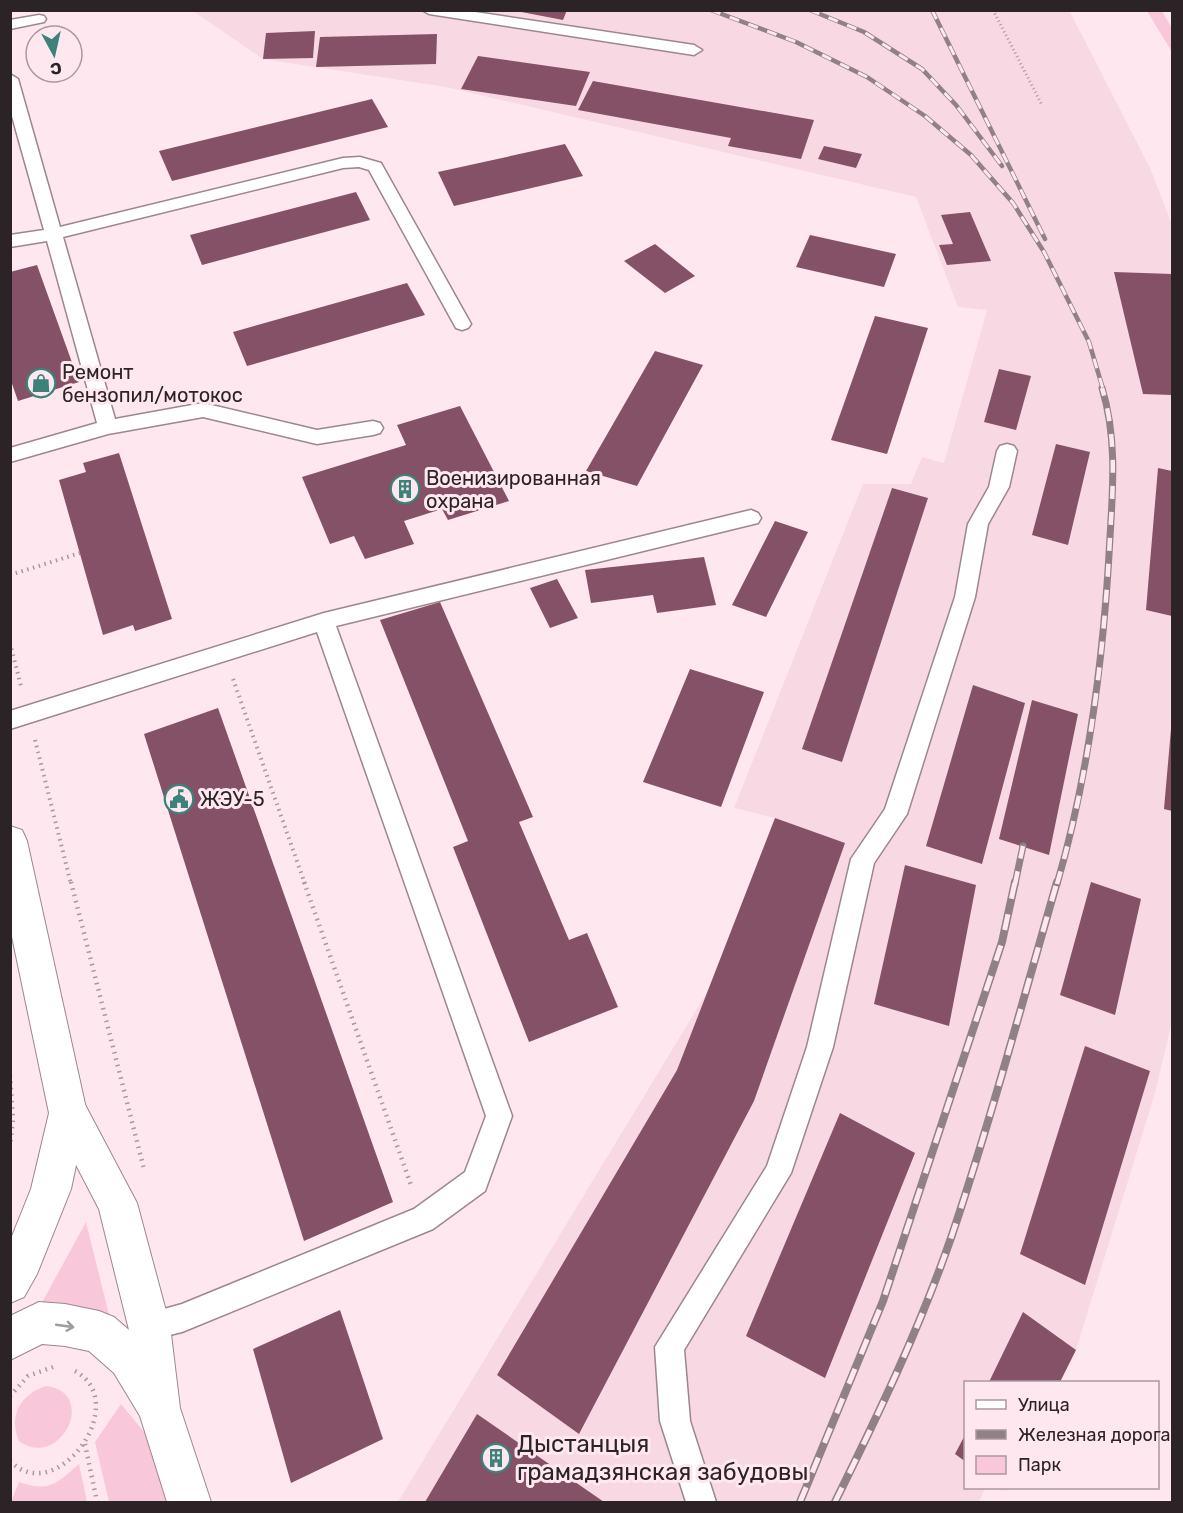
<svg xmlns="http://www.w3.org/2000/svg" width="1183" height="1513" viewBox="0 0 1183 1513" font-family="Rubik,sans-serif">
<style>
.built{fill:#f7d8e3}
.green{fill:#f9c7da}
.building{fill:#845166}
.lines{fill:none;stroke-linecap:round;stroke-linejoin:round}
.service-casing{stroke:#9c878f;stroke-width:3}
.minor-casing{stroke:#9c878f;stroke-width:2}
.tertiary-casing{stroke:#9c878f;stroke-width:2}
.path-far2{stroke:#a9989e;stroke-width:3;stroke-dasharray:1 3;stroke-linecap:butt}
.path-far1{stroke:#a9989e;stroke-width:4;stroke-dasharray:1.5 4.5;stroke-linecap:butt}
.path{stroke:#a9989e;stroke-width:4.5;stroke-dasharray:1.5 5;stroke-linecap:butt}
.service{fill:#fff;fill-rule:evenodd}
.minor{fill:#fff;fill-rule:evenodd}
.tertiary{fill:#fff;fill-rule:evenodd}
.rail-far2-casing{stroke:#908187;stroke-width:4.5}
.rail-far1-casing{stroke:#908187;stroke-width:7}
.rail-casing{stroke:#908187;stroke-width:8}
.rail-far2{stroke:#fee7ef;stroke-width:3;stroke-dasharray:10;stroke-linecap:butt}
.rail-far1{stroke:#fee7ef;stroke-width:4.5;stroke-dasharray:13;stroke-linecap:butt}
.rail{stroke:#fee7ef;stroke-width:5;stroke-dasharray:16;stroke-linecap:butt}
.oneway{stroke:#a09c9d}
.labels{text-anchor:middle;dominant-baseline:central;stroke-width:6;stroke-linejoin:round;paint-order:stroke}
.poi-label{font-size:20px;fill:#2b2326;stroke:#fee7ef;text-anchor:start}
.near-poi-label{font-size:24px;fill:#2b2326;stroke:#fee7ef;text-anchor:start}
</style>
<rect width="100%" height="100%" fill="#fee7ef"/>
<path class="built" d="M1069,10L1150,168L1172,225V1021L1155,1093L1076,1350L1060,1382H966V1488H1009L1007,1491L985,1488L979,1502H398L709,989L775,818L734,808L863,484H911L922,457L944,463L987,310L958,307L916,197L446,87L263,59L193,11Z"/>
<path class="green" d="M1147,11H1162L1172,28V52Z
M86,1222L110,1319L39,1308Z
M46,1386C100,1393 59,1471 19,1441C8,1416 21,1394 46,1386Z
M121,1404L157,1448L172,1502H109L95,1442Z
M79,1464L87,1502H11L19,1482C50,1493 57,1483 79,1464Z"/>
<path class="building" d="M511,10H567L563,20Z
M315,31L313,58L263,59L266,33Z
M437,34L436,64L316,67L320,37Z
M478,56L590,72L576,106L461,89Z
M593,81L814,120L801,159L728,146L731,138L578,110Z
M372,99L388,127L172,181L159,151Z
M565,144L583,176L454,206L438,172Z
M824,146L862,154L856,168L818,159Z
M356,192L370,220L202,265L190,235Z
M970,212L991,261L947,265L939,245L953,244L941,215Z
M810,235L896,254L884,287L796,267Z
M655,244L695,276L665,293L624,261Z
M37,265L79,382L18,401L10,378V272Z
M1114,272L1172,274V395L1143,394Z
M407,283L425,315L247,366L233,332Z
M875,316L928,328L887,454L831,440Z
M655,351L703,365L637,486L586,471Z
M999,369L1031,376L1016,430L984,422Z
M460,406L509,501L448,520L442,509L404,521L414,544L365,559L354,536L330,544L302,477L406,445L397,425Z
M1056,444L1090,452L1068,545L1032,535Z
M119,453L172,619L135,631L133,625L103,635L59,480L86,472L83,463Z
M1158,468L1172,471V616L1146,610Z
M892,488L928,498L842,762L802,749Z
M775,521L808,532L766,617L732,605Z
M704,557L716,605L657,613L653,595L591,603L585,570Z
M557,579L578,618L550,628L530,588Z
M440,602L533,817L519,822L569,940L587,933L618,1007L529,1042L453,847L468,841L380,620Z
M690,669L764,692L721,807L643,782Z
M973,685L1025,703L982,864L926,846Z
M1032,700L1078,714L1049,855L999,839Z
M218,708L393,1202L304,1241L144,734Z
M1171,729H1172V811L1164,809Z
M775,818L845,843L754,1101L579,1434L497,1375L677,1070Z
M905,865L976,885L949,1026L874,1004Z
M1091,882L1141,899L1115,1015L1060,995Z
M1085,1046L1150,1071L1085,1285L1020,1254Z
M840,1113L915,1153L825,1378L746,1336Z
M340,1310L383,1439L291,1483L253,1349Z
M1023,1312L1076,1350L1060,1382H989Z
M477,1414L604,1502H425Z
M966,1433V1462L955,1454Z"/>
<g class="lines">
<g class="service-casing">
<path id="service" d="M422,10H462L694,45L702,50L694,55L429,14Z
M39,15L44,16L46,19L44,22L10,29V20Z
M10,74L18,79L60,227L343,158L360,157L381,163L471,324L468,328L462,330L456,328L369,170L359,167L343,168L63,237L115,419L203,403L317,430L373,421L380,423L383,428L380,433L373,435L317,444L203,417L108,434L10,462V448L97,423L47,241L10,247V235L44,230L10,109Z
M1007,444L1014,446L1017,451L1009,487L988,524L975,597L907,814L874,863L833,1047L791,1173L684,1350L690,1421L716,1502H686L660,1421L655,1347L767,1166L807,1047L851,859L885,809L955,597L968,524L989,487L997,451L1000,446Z
M751,510L758,513L761,518L758,523L336,626L512,1116L485,1191L433,1229L182,1332L149,1340L139,1336L135,1326L139,1316L182,1304L414,1209L465,1172L486,1116L317,632L10,729V711L324,613Z"/>
</g>
<g class="minor-casing">
<path id="minor" d="M68,1094L82,1099L137,1203L170,1326L180,1408L211,1502H167L140,1416L114,1373L89,1351L65,1346L42,1344L10,1360V1316L39,1302L65,1304L99,1311L114,1317L129,1330L99,1209L49,1113L54,1099Z"/>
</g>
<g class="tertiary-casing">
<path id="tertiary" d="M10,826L22,830L27,841L87,1113L71,1189L37,1274L24,1297L10,1303V1241L31,1189L49,1113L10,927Z"/>
</g>
<path class="path-far2" d="M993,10L1042,105"/>
<path class="path-far1" d="M10,575L80,553
M10,643L21,686
M233,679L305,884
M35,740L71,884"/>
<path class="path" d="M71,882L144,1169
M304,882L412,1188
M10,1075L13,1119L10,1145
M10,1396L28,1376L53,1367
M85,1444L97,1502
M10,1461C57,1509 133,1402 75,1371"/>
<use href="#service" class="service"/>
<use href="#minor" class="minor"/>
<use href="#tertiary" class="tertiary"/>
<g class="rail-far2-casing">
<path id="rail-far2" d="M711,10L796,42L867,77L925,116L971,155L1013,203L1044,252L1089,342L1103,389
M810,10L864,32L922,69L956,105L1002,166
M932,10L1045,239"/>
</g>
<g class="rail-far1-casing">
<path id="rail-far1" d="M1015,884L1023,846
M1057,884C1090,771 1104,654 1110,537C1113,487 1117,437 1102,388"/>
</g>
<g class="rail-casing">
<path id="rail" d="M800,1502L883,1301L1002,942L1015,882
M835,1502C878,1415 920,1328 952,1235C991,1119 1023,1000 1057,882"/>
</g>
<use href="#rail-far2" class="rail-far2"/>
<use href="#rail-far1" class="rail-far1"/>
<use href="#rail" class="rail"/>
</g>
<defs><path id="oneway-shaft" d="M-6 0H5M1.5-3L5.5 0L1.5 3" fill="none" stroke-width="1.6" stroke-linecap="round" stroke-linejoin="round" transform="scale(1.5)"/></defs>
<use class="oneway" href="#oneway-shaft" transform="translate(65 1326) rotate(8)"/>
<defs>
<g id="shop-ring" transform="scale(1.5)"><circle r="9.5" fill="#fee7ef" stroke="#3c827a" stroke-width="1.5"/><path d="M-5-2.5h2.3a2.7 3.5 0 0 1 5.4 0H5L5.5 6h-11ZM-1.5-2.5h3a1.5 2.3 0 0 0-3 0Z" fill="#3c827a"/></g>
<g id="building-ring" transform="scale(1.5)"><circle r="9.5" fill="#fee7ef" stroke="#3c827a" stroke-width="1.5"/><path d="M-4-6H4V6H1V3H-1V6H-4ZM-2.5-4.3h1.7v1.8h-1.7ZM.8-4.3h1.7v1.8H.8ZM-2.5-1h1.7V.8h-1.7ZM.8-1h1.7V.8H.8Z" fill="#3c827a"/></g>
<g id="civic-ring" transform="scale(1.5)"><circle r="9.5" fill="#fee7ef" stroke="#3c827a" stroke-width="1.5"/><path d="M-.6-6.5H3V-4.5H.6V-3L4-1V1h2V6H-6V1h2V-1L-.6-3ZM-1.2 2.5V6h2.4V2.5Z" fill="#3c827a"/></g>
</defs>
<g fill-rule="evenodd">
<use href="#shop-ring" x="41" y="383"/>
<use href="#building-ring" x="405" y="489"/>
<use href="#civic-ring" x="179" y="799"/>
<use href="#building-ring" x="496" y="1458"/>
</g>
<g class="labels">
<g class="poi-label">
<text x="62" y="372">Ремонт<tspan x="62" dy="23">бензопил/мотокос</tspan></text>
<text x="426" y="478">Военизированная<tspan x="426" dy="23">охрана</tspan></text>
<text x="200" y="799">ЖЭУ-5</text>
</g>
<g class="near-poi-label">
<text x="517" y="1444">Дыстанцыя<tspan x="517" dy="28">грамадзянская забудовы</tspan></text>
</g>
</g>
<rect width="1183" height="1513" fill="none" stroke="#2b2326" stroke-width="24"/>
<rect x="964" y="1381" width="195" height="108" fill="#fee7ef" stroke="#aa999f" stroke-width="1.5"/>
<rect x="976" y="1400" width="30" height="9" fill="#ffffff" stroke="#aa999f" stroke-width="1.5"/>
<text x="1018" y="1411" font-size="18" fill="#2b2326">Улица</text>
<rect x="976" y="1430" width="30" height="9" fill="#908187" stroke="#aa999f" stroke-width="1.5"/>
<text x="1018" y="1441" font-size="18" fill="#2b2326">Железная дорога</text>
<rect x="976" y="1456" width="30" height="18" fill="#f9c7da" stroke="#aa999f" stroke-width="1.5"/>
<text x="1018" y="1471" font-size="18" fill="#2b2326">Парк</text>
<g transform="translate(54 54) rotate(172)"><circle r="28" fill="#fee7ef" stroke="#aa999f" stroke-width="1.5"/>
<path d="M0-4.5L10 22L0 15L-10 22Z" fill="#3c827a"/>
<text y="-9" font-size="16" font-weight="bold" text-anchor="middle" fill="#2b2326">С</text>
</g>
</svg>
